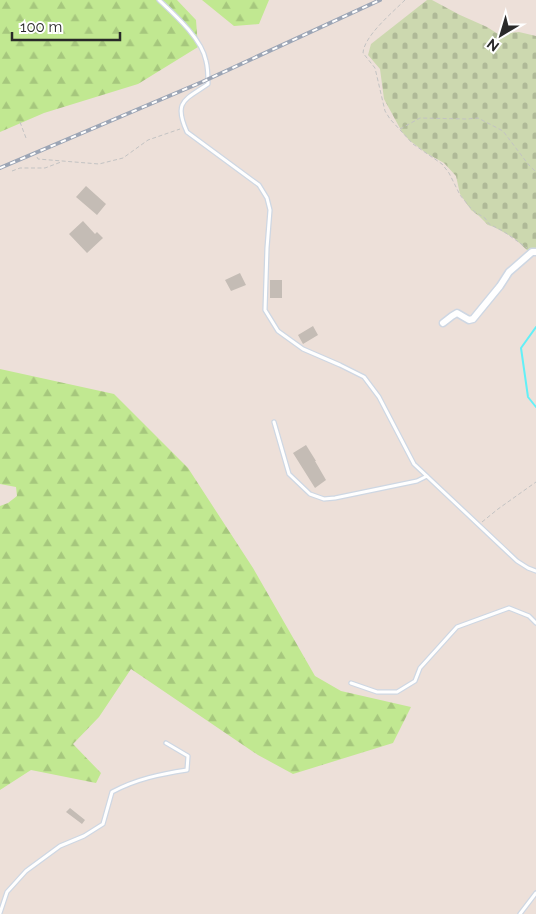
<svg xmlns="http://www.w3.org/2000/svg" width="536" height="914" viewBox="0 0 536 914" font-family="Raleway,sans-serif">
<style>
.forest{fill:url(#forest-firs)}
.cemetery{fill:url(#cemetery-stones)}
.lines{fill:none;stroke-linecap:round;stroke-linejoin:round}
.stream{stroke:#63f0f7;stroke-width:2}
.building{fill:#c4bcb5}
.lane-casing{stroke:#ced7e3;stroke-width:5.5}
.street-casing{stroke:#ced7e3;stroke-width:9}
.path{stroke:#c3c3c3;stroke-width:1;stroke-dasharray:4 2.5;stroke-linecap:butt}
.lane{stroke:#fff;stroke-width:3}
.street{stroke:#fff;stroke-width:6}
.rail-casing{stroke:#9ca5b5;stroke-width:4}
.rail{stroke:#fff;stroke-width:2;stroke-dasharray:5.5;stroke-linecap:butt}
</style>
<defs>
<pattern id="forest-firs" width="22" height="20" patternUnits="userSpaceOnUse" patternTransform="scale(1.25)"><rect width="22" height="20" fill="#c1e891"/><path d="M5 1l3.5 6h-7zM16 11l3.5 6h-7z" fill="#a6c77d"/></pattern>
<pattern id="cemetery-stones" width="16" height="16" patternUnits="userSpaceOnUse" patternTransform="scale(1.25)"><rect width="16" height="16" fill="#ccd8af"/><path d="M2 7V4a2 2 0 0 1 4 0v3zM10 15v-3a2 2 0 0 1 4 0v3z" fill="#afb997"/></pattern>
</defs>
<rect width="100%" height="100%" fill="#ede0d9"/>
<path class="forest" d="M0,0H177L196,20L198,47L138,84L44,113L0,132Z
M202,0H269L259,24L234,26Z
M0,369L114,394L188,468L253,568L315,676L341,691L411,707L393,743L293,774L258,755L131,669L99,717L73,744L101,773L96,783L31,770L0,790V506L8,503L17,496L16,487L0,484Z"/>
<path class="cemetery" d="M427,0H432L460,15L487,27L498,34L519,32L536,36V255L529,252L514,238L494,227L488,225L479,216L471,210L460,194L456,176L444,163L426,153L409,140L402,132L384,99L380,69L368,55L371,44Z"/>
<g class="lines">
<path class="stream" d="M536,327L521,348L528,397L536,407"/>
</g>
<path class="building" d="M86,186L106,204L97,215L76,197Z
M83,221L95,234L97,232L103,238L87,253L69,234Z
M240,273L246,285L231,291L225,280Z
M270,280H282V298H270Z
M313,326L318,335L303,344L298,335Z
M306,445L316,461H315L326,480L315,488L293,453Z
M70,808L85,820L82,824L66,812Z"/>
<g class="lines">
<g class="lane-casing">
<path id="lane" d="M159,0C175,15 202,39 206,61C208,68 208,76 208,84C185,100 173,101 187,132L259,185L267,198L270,210L267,248L265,310L278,331L303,349L340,365L364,377L379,397L414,464L517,561L528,568L536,571
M274,422L289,474L310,494L324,499L335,498L417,481L427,476
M351,683L377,692H397L415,681L420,668L457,627L509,608L529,616L536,623
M0,913L7,892L26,871L60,846L84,836L103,824L112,792C136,779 161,774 187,770L188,756L166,743
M520,914L536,893"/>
</g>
<g class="street-casing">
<path id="street" d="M443,323L452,316L457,313L469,320L473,319L500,286L509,272L532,252H536"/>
</g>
<path class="path" d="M405,0C393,12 364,36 363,53L375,68L385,111L390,119L413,144L442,164L449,173L460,195L469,206L475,212L485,218L489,224L503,231L527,248
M20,122L26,138
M400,129L420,118L467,119L478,118L503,131L528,164L536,172
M37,157L38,159L99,164L123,158L148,140L180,129
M12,171L20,168H45L61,162
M482,522L498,509L536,482"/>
<use href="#lane" class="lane"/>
<use href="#street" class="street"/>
<g class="rail-casing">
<path id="rail" d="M0,168L202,82L380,0"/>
</g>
<use href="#rail" class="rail"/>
</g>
<g transform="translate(501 35) rotate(218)" stroke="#ffffff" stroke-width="4" paint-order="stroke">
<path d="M0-4L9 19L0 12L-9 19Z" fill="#292929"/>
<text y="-8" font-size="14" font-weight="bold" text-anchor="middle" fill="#292929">N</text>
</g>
<path d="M12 32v8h108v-8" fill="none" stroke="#292929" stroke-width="2.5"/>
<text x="20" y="32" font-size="15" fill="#292929" stroke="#ffffff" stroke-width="4" paint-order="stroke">100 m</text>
</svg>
